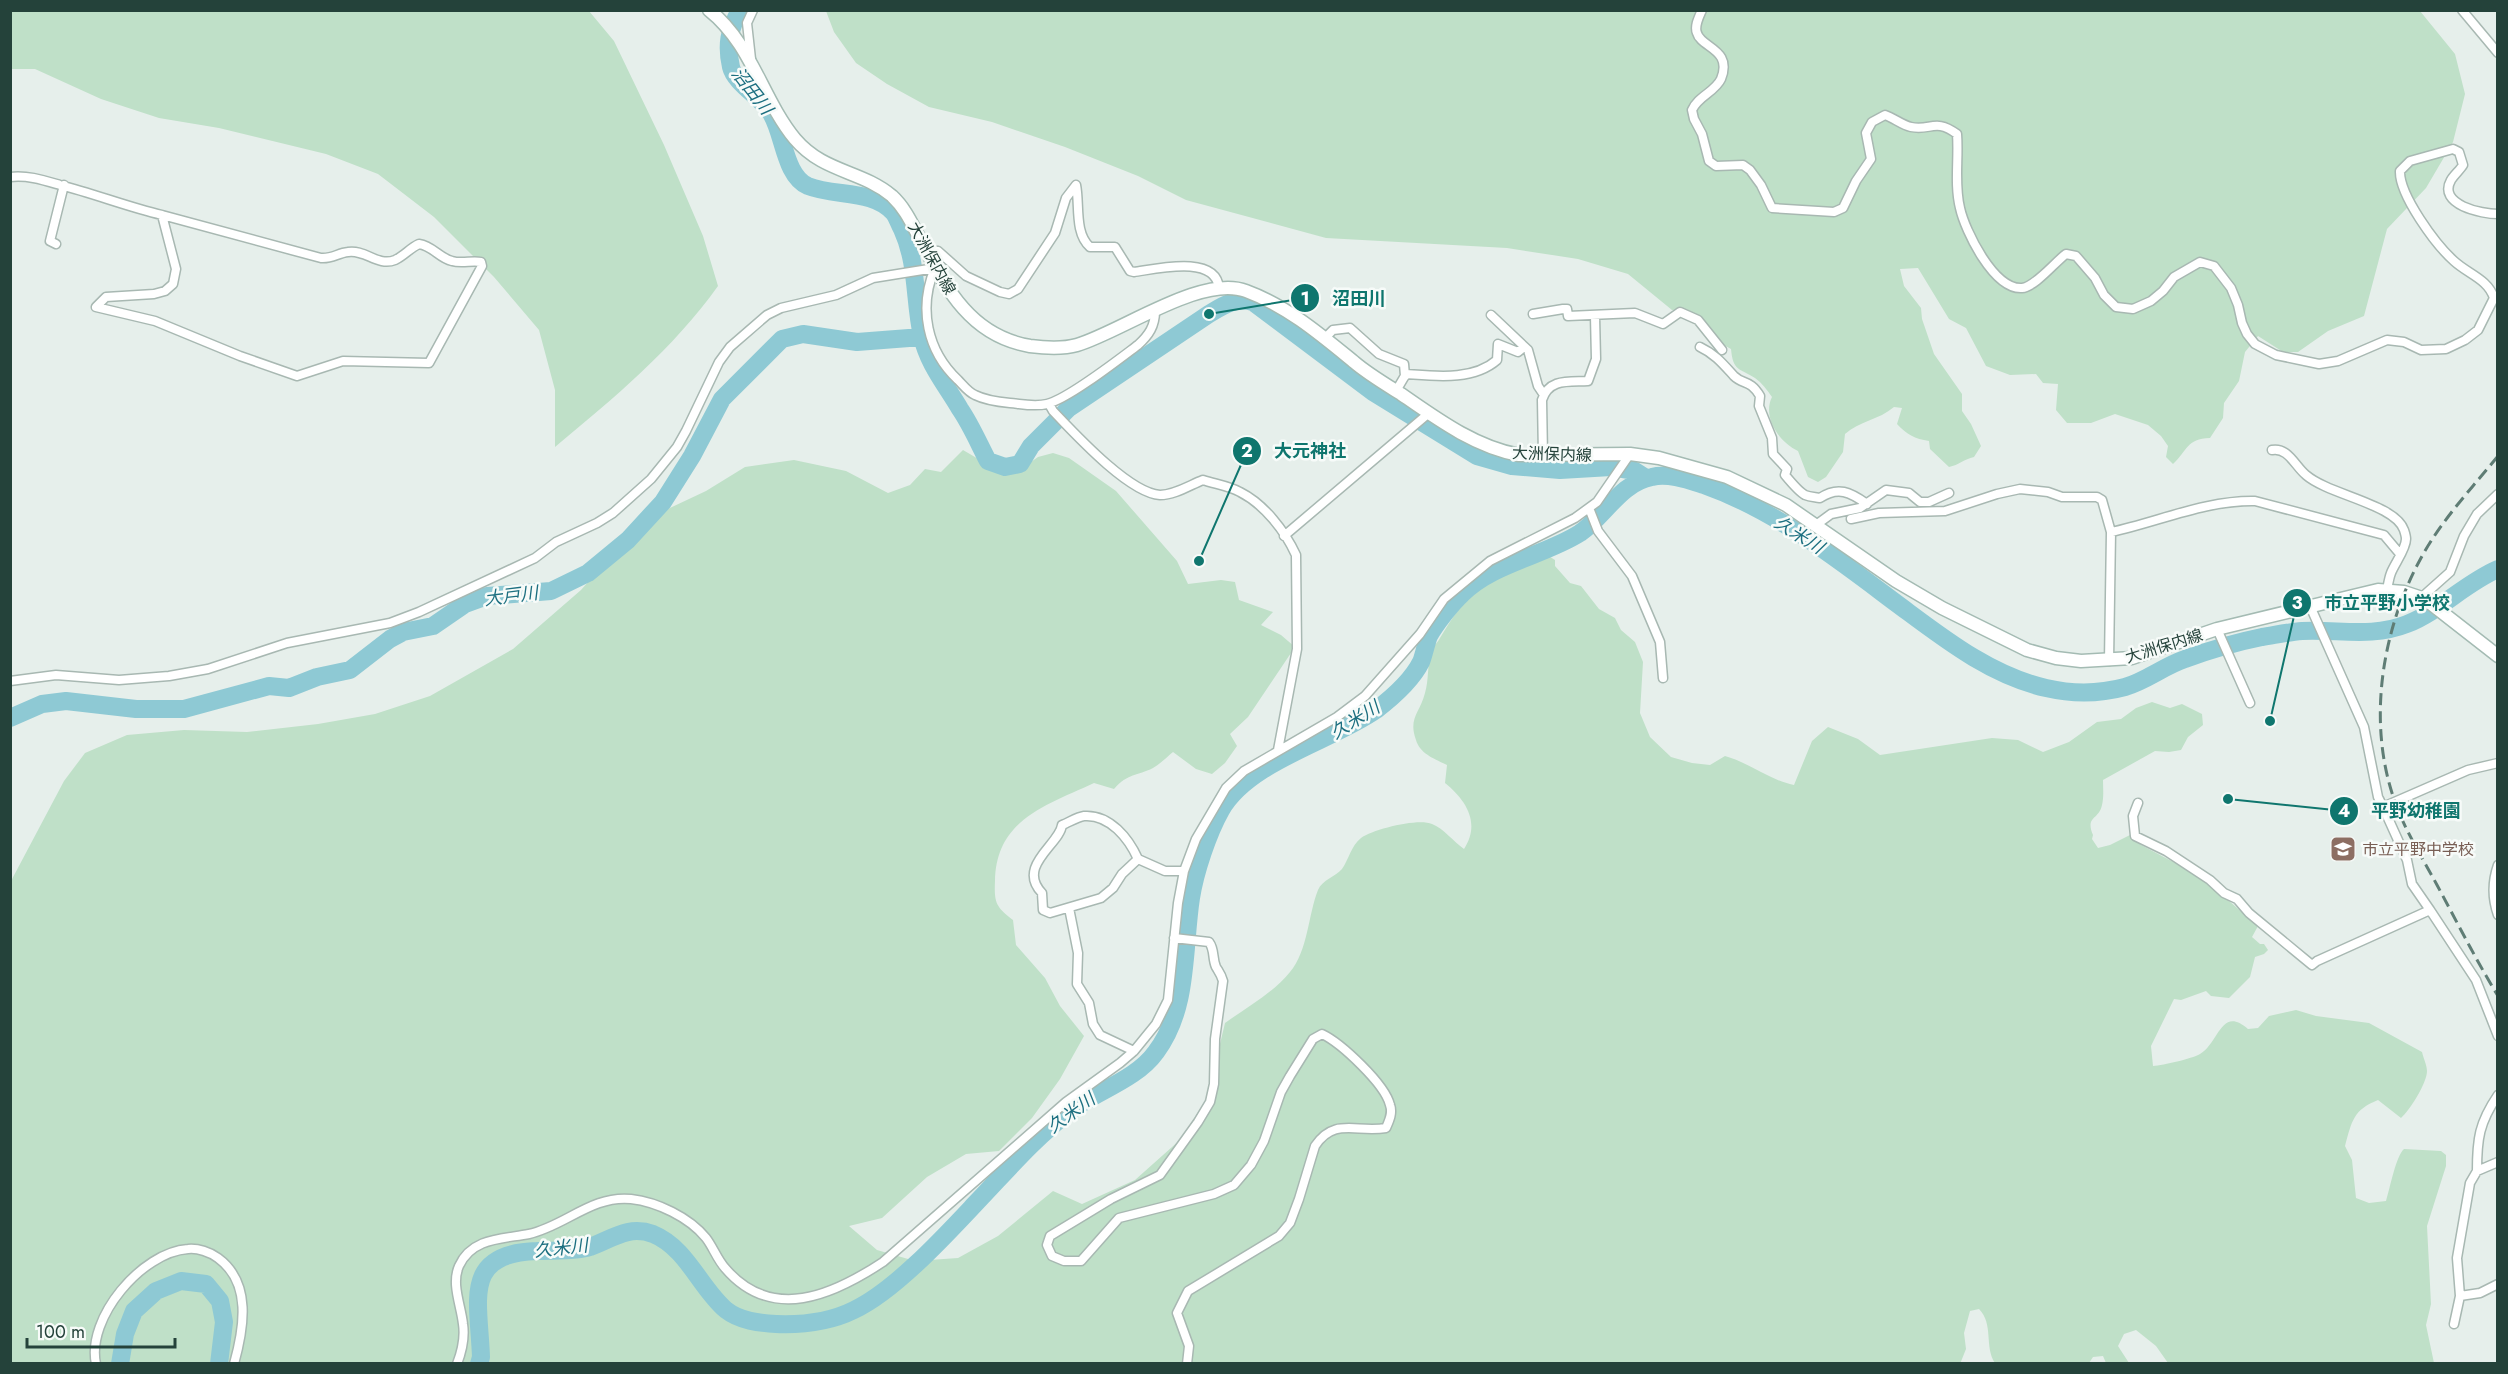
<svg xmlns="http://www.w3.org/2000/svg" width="2508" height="1374" viewBox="0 0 2508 1374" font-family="Jost,'Noto Sans JP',sans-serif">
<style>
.green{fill:#bfe0c8}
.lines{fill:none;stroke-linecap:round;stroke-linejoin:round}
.river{stroke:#8ec9d4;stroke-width:18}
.minor-casing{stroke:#a8b8b2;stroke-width:11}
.secondary-casing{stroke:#a4bbb3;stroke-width:15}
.minor{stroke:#fff;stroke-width:8}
.secondary{stroke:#fff;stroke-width:12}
.rail{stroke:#5f7d75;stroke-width:3;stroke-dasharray:12 6;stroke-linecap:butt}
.labels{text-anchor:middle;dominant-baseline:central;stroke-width:5;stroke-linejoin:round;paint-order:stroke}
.street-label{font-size:16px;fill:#24423a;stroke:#f7fbf9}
.education-label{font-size:16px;fill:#785e54;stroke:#f7fbf9;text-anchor:start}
.water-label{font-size:18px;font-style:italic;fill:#1c6f80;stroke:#f7fbf9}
.leader{fill:none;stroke:#0f766e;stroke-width:2}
.callout-dot{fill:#0f766e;stroke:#f7fbf9;stroke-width:2}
.mark-label{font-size:18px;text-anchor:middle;font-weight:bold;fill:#fff}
.callout-label{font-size:18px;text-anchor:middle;font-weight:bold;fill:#0f766e;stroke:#f7fbf9;stroke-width:5;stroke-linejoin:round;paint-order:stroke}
</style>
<rect width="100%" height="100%" fill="#e6efeb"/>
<path class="green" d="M10,11H589L614,41L664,145L703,236L718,286C673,349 614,398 555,447V390L539,330L494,277L434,217L378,174L326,154L219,128L159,118L101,99L35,69H11Z
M826,11H2420L2455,54L2465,94L2453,142L2426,188L2387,229L2364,316L2328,331L2298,352H2283L2258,336L2245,352L2239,381L2224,403L2223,418L2210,438C2186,439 2188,450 2173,464L2166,457L2168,446L2161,436L2148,425L2115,414L2091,423H2067L2056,410L2058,384L2043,383L2036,374L2010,375L1986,366L1966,328L1949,319L1918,268L1900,269L1904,286L1921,308L1922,319L1934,354L1962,394V411L1971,424L1981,446L1974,457C1964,459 1959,465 1949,467L1930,449L1929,441C1915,439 1906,434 1897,424L1902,408L1894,407C1879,420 1859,421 1845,434L1843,452L1826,477L1818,482L1808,477L1798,451C1779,442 1762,417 1772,397C1767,390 1762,383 1755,378C1739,368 1733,371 1731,349L1713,339L1709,327L1699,316L1686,309L1672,310L1628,274L1578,259L1507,248L1326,238L1186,200L1138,176L1065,147L992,122L929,107L887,84L856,63L834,32Z
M963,450L997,470L1021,469L1038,457L1053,453L1069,458L1116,491L1177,561L1188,584L1221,580L1235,582L1239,600L1273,612L1261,625L1281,635L1295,647L1248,717L1230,734L1237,746L1225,763L1212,774L1196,769L1173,752C1167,757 1160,764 1153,768C1137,776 1128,773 1114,789L1094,783C1047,805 996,819 995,881C994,903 996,907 1013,920L1016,945L1045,978L1060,1006L1084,1036L1060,1079L1032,1118L999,1151L966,1154L927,1177L882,1218L849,1226L877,1250L915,1261L958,1258L998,1236L1053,1191L1082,1204L1135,1180L1181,1139L1207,1098L1225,1023C1247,1007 1273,993 1290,972C1308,951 1308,915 1318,890C1322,880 1335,877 1342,869C1349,859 1351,846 1361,838C1374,829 1418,818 1432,824C1443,828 1454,842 1464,849C1481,823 1466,800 1445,783L1447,765C1435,759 1420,754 1416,740C1408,718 1420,713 1425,693C1429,680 1427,666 1431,653C1433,645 1437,644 1440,638C1452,618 1466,596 1485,582C1504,567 1528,568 1547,555L1555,560V566L1570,583L1581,586L1599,609L1615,618L1621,630L1635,642L1643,662L1640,713L1650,737L1671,757L1692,763L1710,765L1725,756C1750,763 1769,780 1794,785L1812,741L1828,727L1858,739L1880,755L1992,738L2018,740L2043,752L2069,742L2097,722L2121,719L2136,708L2152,702L2170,708L2182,704L2202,714L2203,725L2188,737L2181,750L2169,752L2155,751L2103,780C2103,788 2104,797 2102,805C2099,820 2085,816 2093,835L2092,839L2098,848L2110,845L2130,835L2141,845L2200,876L2258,926L2252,937L2260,944H2264L2268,950L2264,954L2255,957L2250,977L2229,998L2211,996L2206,991L2181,1000L2174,999L2151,1046L2153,1066C2164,1065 2191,1059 2200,1054C2219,1043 2221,1005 2248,1029L2258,1028L2269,1016L2296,1010L2316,1016L2369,1023L2422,1052C2423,1057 2427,1065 2427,1071C2427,1083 2410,1110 2401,1118L2378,1100C2353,1110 2352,1121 2345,1146L2352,1160L2356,1198L2369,1203L2386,1201C2390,1188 2396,1156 2404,1149L2441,1151L2446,1155V1166L2427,1226L2431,1304L2426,1325L2434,1363H2168L2156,1346L2136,1330L2124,1334L2118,1346L2129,1363H2106L2103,1356L2093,1357L2089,1363H1995C1984,1347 1994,1324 1979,1309L1970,1311L1964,1333L1966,1349L1960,1364H11V881L64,781L85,753L127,735L184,730L247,732L318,724L375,714L430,696L513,649L581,590L621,545L655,515L706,491L745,467L794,460L846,471L888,493L910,485L925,469L941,472Z"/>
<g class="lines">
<path class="river" d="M740,10C729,30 726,45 731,67C735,84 764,99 772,115C784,136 785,176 808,186C835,197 873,189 894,213C897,217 899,224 902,229C918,264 914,300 922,336C928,364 946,385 960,409C971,425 979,444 988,461L1005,467L1020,464L1031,446L1069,408L1209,314C1224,305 1236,297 1253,302L1373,392L1477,456L1512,466L1560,470L1611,467L1635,471L1646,478
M10,718L42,704L66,701L136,709H184L269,686L289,688L317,677L350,670L390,639L403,632L433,626L465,604L487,596L551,591L588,573L628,540L663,502L692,456L722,399L782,339L803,334L857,342L922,337
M120,1364L125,1334L134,1311L156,1291L181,1281L206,1284L220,1301L224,1322L219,1364
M479,1364L481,1357C479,1300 462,1253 537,1251C554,1250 574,1252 590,1247C612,1239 628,1225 653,1234C687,1248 700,1288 726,1310C740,1321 759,1323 776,1324C803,1325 830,1322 854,1310C894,1291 943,1238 974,1205C1005,1173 1033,1139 1069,1112C1096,1091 1136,1080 1156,1052C1189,1008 1183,950 1191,898C1195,872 1208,833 1221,810C1249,761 1332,741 1376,710C1393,697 1412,680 1421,662C1423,658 1427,640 1429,636C1435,625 1452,603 1462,594C1493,563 1544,556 1580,533C1605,516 1620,483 1652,477C1668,473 1688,480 1704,485C1775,510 1836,558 1896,603C1942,637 1989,675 2046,688C2072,694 2099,694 2125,687C2146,681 2164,666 2185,659C2210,650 2237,642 2262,637C2275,635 2289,632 2302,631C2338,629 2372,638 2407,624C2440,611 2465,583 2498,569"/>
<g class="minor-casing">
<path id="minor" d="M1702,10C1699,17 1694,26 1697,33C1701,48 1733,49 1721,79C1715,92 1698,96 1692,110L1694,119L1702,134L1709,161L1716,166L1743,165L1750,170L1761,185L1772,208L1834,212L1843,208L1856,181L1871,159L1866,133L1872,122L1885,115C1894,118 1902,125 1911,127C1931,131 1935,118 1957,134C1959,158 1954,184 1960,208C1965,231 1994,290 2022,288C2035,287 2055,262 2066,254L2076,256L2095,278L2104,295L2116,307L2133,309L2151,301L2163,291L2174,277L2200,262L2214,266L2231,288L2238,305L2242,323L2247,334L2255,344L2276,355L2319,364L2338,361L2387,340L2404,342L2421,350L2446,349L2465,340L2478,330L2494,298C2488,279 2468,274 2454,261C2436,245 2399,195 2400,171L2410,161L2453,149L2459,152L2463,165C2460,170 2454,175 2451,180C2437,205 2482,214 2498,214
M2462,10L2498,53
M751,59L747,23L753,10
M10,177C28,175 43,180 60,185C95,194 128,207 162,215L321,258C332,259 338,253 348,252C365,249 378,267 395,260C404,256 410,248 419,244C433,246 439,258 452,261C462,264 472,260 481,262L482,266L429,363L343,361L297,376L240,356L155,321L96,307L106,297L154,294L165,291L173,284L176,269L162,215
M56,244L50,241L64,185
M926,250L938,251L966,276L1000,292L1009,294L1018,289L1055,233L1066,198L1076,185C1080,204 1074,233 1090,247H1115L1130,271L1134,272C1156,269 1216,254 1219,288
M935,268C918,308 927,351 958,380C963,385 968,392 975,395C985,400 999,402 1010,403C1022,404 1034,407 1047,404C1068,399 1118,360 1138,345C1149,335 1155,326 1155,311
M1533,314L1563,309H1567L1568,316L1635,313L1663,324L1680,312L1698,320L1722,350
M1491,315L1528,350L1538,386L1544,395
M1325,338L1333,330L1350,328L1379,354L1404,364L1405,376
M1700,347C1715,354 1723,364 1734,376C1743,385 1750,379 1760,396L1759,406L1772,438L1773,454L1787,469L1785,475C1790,481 1799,492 1805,495C1810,497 1815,497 1820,498C1838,486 1850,492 1867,504
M1396,391L1406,374C1435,376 1473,381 1497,360L1498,344L1518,352L1524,347
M1049,404L1053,411C1075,434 1129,493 1160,495C1175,495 1190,485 1203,480C1215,484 1229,486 1240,492C1264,504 1285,531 1296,555L1297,649L1278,750
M2272,450C2288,447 2295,466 2306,475C2329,495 2395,504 2404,530C2405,533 2406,536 2406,539C2406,549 2395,563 2391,573C2389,578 2388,585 2387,590
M1543,456L1542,400C1549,378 1569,382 1588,381L1596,359L1595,316
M1589,508L1598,531L1632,576L1660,642L1663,678
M1851,519L1879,513L1945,511L1997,494L2020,489L2048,492L2062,497H2097L2102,500L2111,532L2109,661
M1816,525L1831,514L1860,508L1886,490L1909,493L1920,502H1929L1949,493
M2111,532C2158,522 2206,500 2255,501L2384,535L2400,554
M1284,536L1429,413
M2422,597L2450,572L2464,536L2477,514L2498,494
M2310,606L2364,727L2378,797L2383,807L2468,770L2498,763
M2217,629L2250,703
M10,681L56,675L119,680L169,676L208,669L287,643L390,623L419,612L535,558L556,542L597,523L613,513L651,479L677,447L686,431L719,362L730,347L767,315L781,308L836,295L873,278L935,268
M2138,803L2133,816L2135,836L2166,851L2210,880L2224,893L2237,899L2249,913L2312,965L2317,961L2430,910L2412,884L2407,860L2383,807
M1138,859C1129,839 1110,814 1084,816C1077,817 1068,823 1062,825C1060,844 1016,866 1042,893L1043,910L1050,913L1101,898L1113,888L1122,874L1138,859L1165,871H1184
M2498,865C2492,882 2492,898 2498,915
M1069,908L1078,953L1077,984L1089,1003L1093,1024L1100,1035L1134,1051
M2430,910L2476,980L2498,1036
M1174,938L1209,942C1215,950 1212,958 1216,967C1219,972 1221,974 1223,981L1215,1039L1214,1084L1210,1102L1198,1122L1160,1175L1111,1199L1050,1236L1047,1245L1052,1256L1064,1261H1081L1119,1218L1214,1194L1234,1185L1251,1165L1264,1141L1281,1092L1290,1076L1313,1039L1322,1034C1341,1043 1385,1084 1390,1105C1393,1113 1389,1121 1386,1128C1356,1133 1334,1117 1315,1146L1299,1199L1290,1223L1279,1236L1188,1291L1177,1313L1189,1346L1187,1364
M2477,1171C2477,1139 2479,1123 2498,1095
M2460,1296L2480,1293L2498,1284
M2454,1324L2460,1296L2457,1258L2470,1183L2477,1171L2498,1162
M96,1364C86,1318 142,1252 188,1249C198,1248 210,1252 218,1258C252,1283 244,1328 234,1364
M457,1364C462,1351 465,1337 463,1324C461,1305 451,1284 459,1266C472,1237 504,1239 529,1234C565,1226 592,1195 631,1199C657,1202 689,1217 706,1238C713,1247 717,1259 725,1268C772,1323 833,1295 883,1262L1066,1102L1120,1063L1134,1051L1156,1024L1168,1000L1178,903L1184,871L1196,839L1226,788L1244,771L1337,717L1365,696L1420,634L1444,599L1490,561L1575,518L1597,502L1630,454"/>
</g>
<g class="secondary-casing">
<path id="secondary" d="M709,10C752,44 762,99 795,139C824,173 861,170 892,196C905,208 912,224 920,239C946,288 970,336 1030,346C1045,348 1063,349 1077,345C1121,332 1202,274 1246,291C1287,306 1321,335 1354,362C1368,374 1385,384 1401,394C1437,419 1475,447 1519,455L1630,454L1659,458L1727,477L1786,505L1896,581L1942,608L2027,650L2056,658L2081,661L2132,658L2217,629L2378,590L2404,592L2425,599L2498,656"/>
</g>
<use href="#minor" class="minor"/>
<use href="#secondary" class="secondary"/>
<path class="rail" d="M2498,456C2471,489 2441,521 2421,558C2382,629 2367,721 2394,799C2404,829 2422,857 2437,885C2457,922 2476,960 2498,996"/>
</g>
<defs>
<g id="school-square" transform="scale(1.35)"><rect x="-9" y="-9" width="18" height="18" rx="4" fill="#8d6e63" stroke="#f7fbf9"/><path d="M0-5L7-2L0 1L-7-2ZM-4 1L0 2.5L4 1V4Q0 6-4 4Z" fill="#fff"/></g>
</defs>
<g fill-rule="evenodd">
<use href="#school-square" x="2343" y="849"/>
</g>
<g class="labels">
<g class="street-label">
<text transform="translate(932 258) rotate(61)">大洲保内線</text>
<text transform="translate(1552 454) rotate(2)">大洲保内線</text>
<text transform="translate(2164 646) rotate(-17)">大洲保内線</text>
</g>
<g class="education-label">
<text x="2362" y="849">市立平野中学校</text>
</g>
<g class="water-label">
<text transform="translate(752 91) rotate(52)">沼田川</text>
<text transform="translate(1799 535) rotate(32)">久米川</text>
<text transform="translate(511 596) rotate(-7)">大戸川</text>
<text transform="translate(1355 720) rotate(-32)">久米川</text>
<text transform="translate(1071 1113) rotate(-36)">久米川</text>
<text transform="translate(561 1248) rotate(-6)">久米川</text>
</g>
</g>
<path class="leader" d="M1209 314L1305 298M1199 561L1247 451M2270 721L2297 603M2228 799L2344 811"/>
<g class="callout-dot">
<circle cx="1209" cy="314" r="6"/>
<circle cx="1199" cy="561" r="6"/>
<circle cx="2270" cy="721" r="6"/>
<circle cx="2228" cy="799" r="6"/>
<circle cx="1305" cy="298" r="15"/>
<circle cx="1247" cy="451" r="15"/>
<circle cx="2297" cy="603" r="15"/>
<circle cx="2344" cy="811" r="15"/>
</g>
<g class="mark-label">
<text x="1305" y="305">1</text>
<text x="1247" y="457">2</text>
<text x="2297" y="609">3</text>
<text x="2344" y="817">4</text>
</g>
<g class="callout-label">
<text x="1359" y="305">沼田川</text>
<text x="1310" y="457">大元神社</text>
<text x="2387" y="609">市立平野小学校</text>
<text x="2416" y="817">平野幼稚園</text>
</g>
<rect width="2508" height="1374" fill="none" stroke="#24423a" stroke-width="24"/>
<path d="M27 1338v9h148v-9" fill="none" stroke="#24423a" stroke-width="3"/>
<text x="36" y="1338" font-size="18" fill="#24423a" stroke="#f7fbf9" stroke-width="4.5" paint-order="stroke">100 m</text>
</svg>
